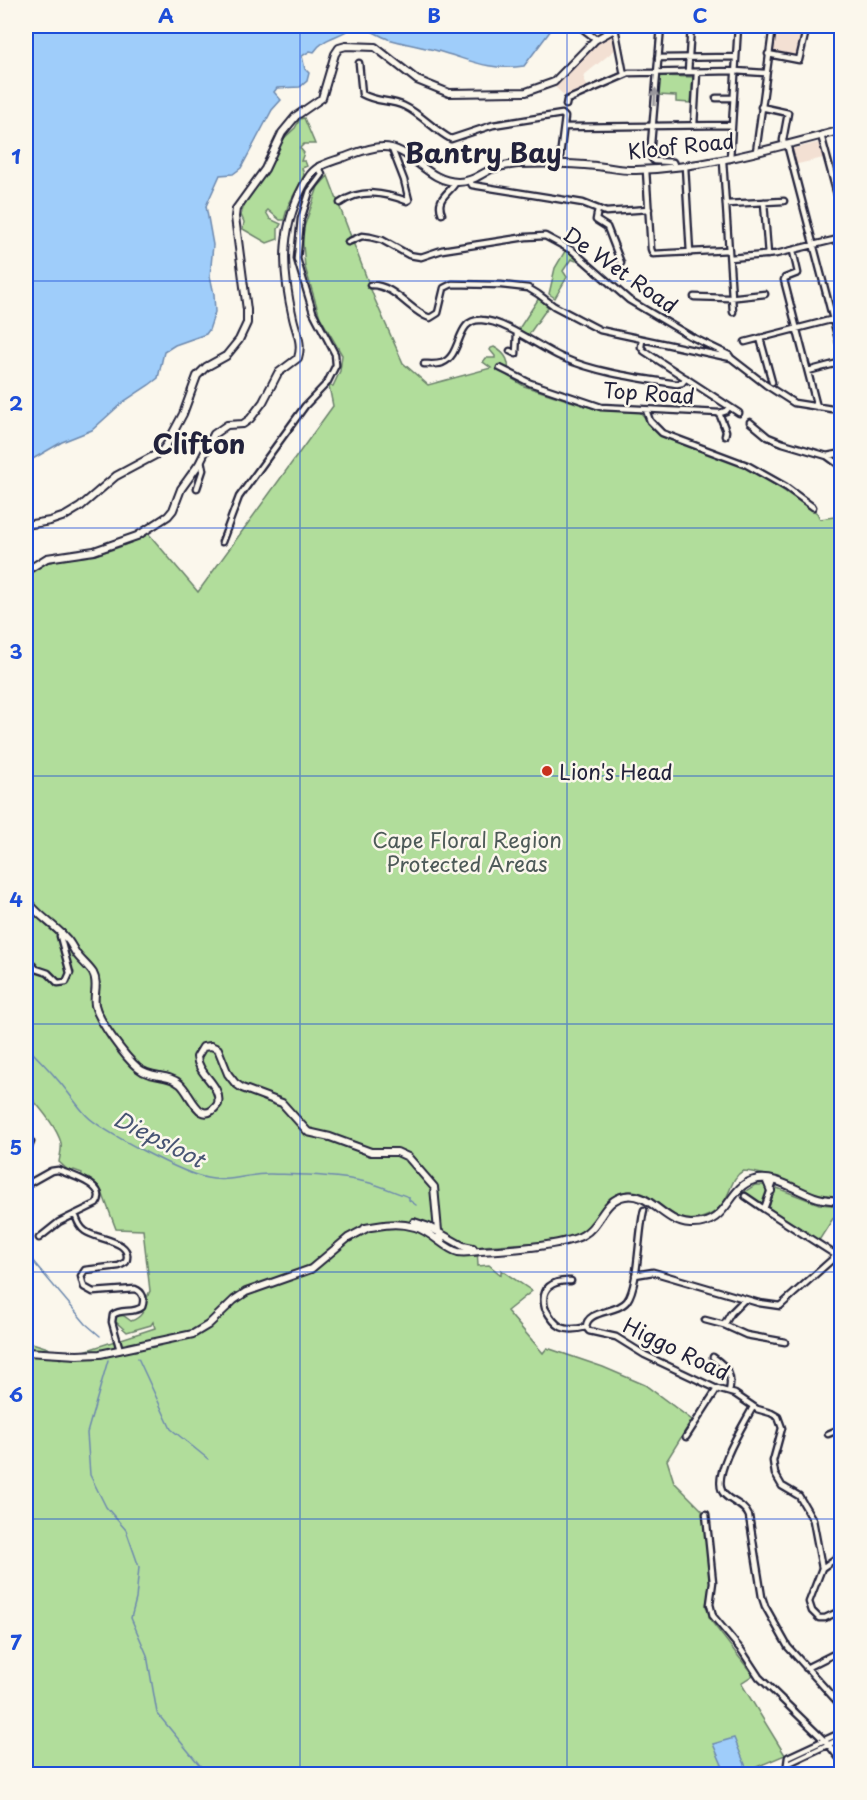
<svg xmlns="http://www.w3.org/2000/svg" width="867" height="1800" viewBox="0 0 867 1800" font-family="'Playpen Sans',sans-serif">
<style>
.built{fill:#f3e0d3}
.green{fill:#b1dd9b;stroke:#6a806b;stroke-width:1.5}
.water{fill:#9fcdfa;stroke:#6d89ae;stroke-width:1.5}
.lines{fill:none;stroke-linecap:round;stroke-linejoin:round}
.stream{stroke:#6d89ae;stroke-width:1.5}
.minor-casing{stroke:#22223b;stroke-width:9}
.major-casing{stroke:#22223b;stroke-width:10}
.minor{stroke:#fbf7ec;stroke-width:4.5}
.major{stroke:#fbf7ec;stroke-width:6}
.oneway{fill:#99979c}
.grid{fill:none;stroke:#1d4ed8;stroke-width:1.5;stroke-opacity:0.55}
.poi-dot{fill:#c8321e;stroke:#fbf7ec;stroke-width:2}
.labels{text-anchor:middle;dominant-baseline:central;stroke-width:5;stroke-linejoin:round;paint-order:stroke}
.street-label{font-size:21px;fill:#22223b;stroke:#fbf7ec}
.poi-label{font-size:21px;fill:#22223b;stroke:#fbf7ec;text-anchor:start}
.park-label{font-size:21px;fill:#4d5a58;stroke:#fbf7ec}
.water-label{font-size:22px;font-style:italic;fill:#485574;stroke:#fbf7ec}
.district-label{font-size:27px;font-weight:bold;fill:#22223b;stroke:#fbf7ec}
.neatline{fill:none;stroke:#1d4ed8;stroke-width:2}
.grid-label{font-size:20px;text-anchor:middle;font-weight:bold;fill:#1d4ed8}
</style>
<rect width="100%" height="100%" fill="#fbf7ec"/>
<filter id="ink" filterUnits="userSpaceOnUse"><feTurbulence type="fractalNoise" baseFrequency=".0167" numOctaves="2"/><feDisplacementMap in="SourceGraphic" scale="12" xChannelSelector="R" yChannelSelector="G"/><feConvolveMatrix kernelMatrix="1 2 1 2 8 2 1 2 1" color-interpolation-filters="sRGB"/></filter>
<g filter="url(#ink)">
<path class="built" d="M776,26H805L797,58L772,52Z
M611,33L616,49L583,76L588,88L567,98L554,86L559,84L598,41Z
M817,143L820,144L823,158L794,165L791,149Z"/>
<path class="green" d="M660,76L693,77L691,103L676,102V96L658,95Z
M304,118L315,144H304L300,148L304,153L301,161H305L307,166L302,168L304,175L288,206L284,220H280L268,210L266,212L270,219L281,224L278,229V239L267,243L243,229L244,222L241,215L245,202L267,173L281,141L295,128L300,119Z
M328,176L375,300L403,363L428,385L491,368L483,362L486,358H495V356L490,350L491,348L494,347C507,354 510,362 508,376L524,386L598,410L640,412L658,433L748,467L817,513L820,519L841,516V1198C806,1196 778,1173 743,1171C727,1179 733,1205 707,1216C670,1232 660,1189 628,1191C602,1194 601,1221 581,1232C559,1245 503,1243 477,1247L478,1266L489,1265L501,1275V1270L532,1291L507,1311L543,1353L547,1348L603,1367L645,1385L692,1420L667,1460L674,1482L702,1510L711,1583L706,1606L711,1621L753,1675L741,1683L785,1755L752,1769L753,1774H26V1341L48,1348L60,1359L155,1328L153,1322L151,1325L127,1332L115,1321L118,1315L124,1316L131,1321C148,1315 143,1303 150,1291L143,1230L116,1229L102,1192L98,1186L81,1178L82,1173L74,1170L70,1172L59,1162C60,1156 62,1150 61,1143C57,1127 37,1104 26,1092V575C42,558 65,560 87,556C107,552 131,544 148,533L198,592L333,406L329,386H333L340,371L342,355L320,317L305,267L302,233L318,187Z
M565,251L569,252L578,260L576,261L571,259L563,271L567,277L555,298L549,294L555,268Z
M539,298L548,307L527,337L520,332V327Z
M755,1185H765L768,1187L767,1195L762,1205L743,1193Z
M777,1188L819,1204L841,1206L818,1242L769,1208L773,1191Z"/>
<path class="water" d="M26,26H354C338,39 326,35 314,52L310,51L302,56L305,69L309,73L307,81L300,87L277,88L274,92L281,100L272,110L241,168L233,174L220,175L206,206L213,245L210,276L214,294L215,312L209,330L206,334L175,345L164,352L158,378L149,385L123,402L92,430L62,442L26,463Z
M358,26H554L524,66C488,71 470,60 438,51C421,46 404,44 388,39C378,35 369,29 358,26Z
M734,1738L749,1774H726L713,1744Z"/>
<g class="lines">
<path class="stream" d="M26,1046C36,1056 47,1067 57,1079C67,1090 75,1103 86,1115C101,1131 184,1174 207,1178C229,1183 249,1173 271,1174C302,1175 336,1175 366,1182C381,1185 395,1193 409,1197V1200L416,1205
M26,1253L86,1324L100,1336
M138,1358L171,1429L208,1459
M108,1360L87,1433L90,1475L106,1507L126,1530L139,1567L136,1599L131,1618L147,1655L157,1713L207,1774"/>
<g class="minor-casing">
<path id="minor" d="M579,26L596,39
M661,26L650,156L654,161L673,162L675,167
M615,28L624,75
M768,54L799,60L807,26
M658,58L736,57
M359,63L362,94C378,103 390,99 404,106C421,114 434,130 451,139L493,125L562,114L565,117L559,164
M688,72L691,26
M716,98H733
M566,105L567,100L629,73L735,71L765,73
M761,107L788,113L783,140L784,145
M694,125L697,72
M564,127L731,125
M821,135L842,213
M787,144L842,354
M756,152L773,26
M730,159L738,26
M723,161L733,312
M685,166L690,253
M646,170L651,249L653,254L729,250
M470,181L472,185L583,203L606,212L649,209
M764,202L768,255
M340,203C362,188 384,193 407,201L409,200L404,180L392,149
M726,204L784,201
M598,209L596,220L607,227L621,263
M442,214C435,198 449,194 456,182
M348,242L362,236L370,237L382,240L409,255L421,257L442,250L526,237L545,236L573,251L629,300L690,336L729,355L731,358
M793,251L798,273L785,278L784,280L817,407
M730,258L776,254L842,238
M370,285C395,284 410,312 430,318L438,313L444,288L452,284L501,285L528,288L538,294L554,306L600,330L731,358L766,385L794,403L832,409L842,408
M694,297L728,298L765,294
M760,338L772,382
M642,340L641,347L644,351L739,413
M745,342L842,317
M510,351L516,354L517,333
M424,364C429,364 436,365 442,363C463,355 455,318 482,320C505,321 539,347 561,357C597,373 638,378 677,384L682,383L686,378
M500,368L530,383L601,407L720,413L726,411L729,407
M808,371L842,362
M646,410L650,421L662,433L747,465L786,487L813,507
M719,413L726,431L725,436
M750,422L768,437L783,443L827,456L842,453
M827,456L842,467
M197,488L203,470L201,460
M222,542L239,497L305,406L327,383L336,365L335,354L313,312L297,259L301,219L310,191L322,175L319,166
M26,958L36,969L48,973L58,983L66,982L70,973L60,936L62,933
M26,1135L31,1142L26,1155
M774,1181L764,1209L842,1259
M26,1185L51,1171L58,1170C71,1175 110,1186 96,1204L59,1222L39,1238
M745,1196L764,1209
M644,1210C638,1232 639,1285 627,1301C617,1314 587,1309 586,1327L589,1331L616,1337L645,1355L717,1389L735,1394L757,1409L771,1413L778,1417L782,1428L773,1461L775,1474L782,1486L799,1496L813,1520L822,1568
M75,1214C77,1220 79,1227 85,1231C97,1240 134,1240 126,1262L119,1266L85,1270L81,1276L84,1287L93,1292L135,1289C143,1292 145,1299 142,1307C133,1314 121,1308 113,1315L112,1322L120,1350
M635,1275L653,1272L759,1303L780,1306L836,1256
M571,1281C552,1280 540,1288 545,1308C556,1328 564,1333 586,1327
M705,1320L724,1325L746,1335L785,1342
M724,1325L731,1313L745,1299
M713,1357C727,1367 733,1374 729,1392
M753,1407C744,1424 713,1472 722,1491C726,1501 743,1502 749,1516L762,1597L765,1606L788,1647L842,1707
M828,1434L842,1428
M686,1437L717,1389
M706,1514L713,1582L710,1604L713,1616L742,1651L759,1677L828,1744L842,1762
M842,1554L822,1568L809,1602L812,1611L819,1618H825L842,1610
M806,1668L842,1650
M787,1764L842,1738
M791,1774L787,1764L788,1757L842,1732"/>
</g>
<g class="major-casing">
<path id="major" d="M26,525L50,521L65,516L80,507L116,476L161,452L167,444L183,414L197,376L206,367L226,356L239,340L247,323V310L235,217L236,209L265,169L282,133L296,116L322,98L335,54L339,48L346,46L375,47L417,80L449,93L526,92L554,82L595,40L620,26
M26,571L47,558L94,551L137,536L168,516L173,510L181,489L199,464L214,434L227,425L243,424L250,419L263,402L278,373L298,358C303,343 296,332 293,318C281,267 280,224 308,178C316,165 328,163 342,158C354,154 369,147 382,147C411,146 426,182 458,182C472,182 480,174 492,169C500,166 510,165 518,164C543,163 571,163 596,166C609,167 623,171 636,170C707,168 774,148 842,130
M26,899C37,915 52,923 65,937C71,942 73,950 78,956C83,962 89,967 93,973C99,984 93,994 95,1005C99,1022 125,1057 138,1068C151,1079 168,1073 180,1084C191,1093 200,1129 218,1104C222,1085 198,1075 197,1057L203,1047L211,1046L218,1049L228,1074L235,1083L242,1088L282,1103L308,1132L330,1137L371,1152H397L408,1157L434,1187L438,1231L442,1242
M766,1179L771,1191
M414,1222L429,1227L463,1246L473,1248
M365,1228C382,1225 397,1222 415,1227C431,1231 445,1249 458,1252C464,1253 473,1252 480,1251C504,1250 564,1246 583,1235C601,1225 603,1200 625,1196C650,1191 662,1222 690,1224C729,1226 727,1187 754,1180C774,1174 797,1191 815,1197C823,1200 832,1200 842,1201
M26,1352L77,1355L100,1354L193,1334L208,1325L234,1300L246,1292L311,1269L348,1238L367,1228"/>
</g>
<use href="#minor" class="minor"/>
<use href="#major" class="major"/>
</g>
<defs><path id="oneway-solid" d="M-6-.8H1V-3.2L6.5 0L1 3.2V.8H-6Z" transform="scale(1.5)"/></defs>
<use class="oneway" href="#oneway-solid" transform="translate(655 97) rotate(-86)"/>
</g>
<path class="grid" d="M300,26V1774M567,26V1774M26,281H842M26,528H842M26,776H842M26,1024H842M26,1272H842M26,1519H842"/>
<circle class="poi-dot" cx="547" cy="771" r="6"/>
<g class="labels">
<g class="street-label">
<text transform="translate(681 145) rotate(-6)">Kloof Road</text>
<text transform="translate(621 269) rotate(35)">De Wet Road</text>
<text transform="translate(649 392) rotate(4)">Top Road</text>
<text transform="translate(677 1348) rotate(26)">Higgo Road</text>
</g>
<g class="poi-label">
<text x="559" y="771">Lion's Head</text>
</g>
<g class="park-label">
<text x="467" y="839">Cape Floral Region<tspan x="467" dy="24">Protected Areas</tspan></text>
</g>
<g class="water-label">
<text transform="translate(160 1138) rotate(27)">Diepsloot</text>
</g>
<g class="district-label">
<text x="483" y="151">Bantry Bay</text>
<text x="199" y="442">Clifton</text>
</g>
</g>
<rect width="867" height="1800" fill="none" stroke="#fbf7ec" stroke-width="66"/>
<rect x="33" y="33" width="801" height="1734" class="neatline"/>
<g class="grid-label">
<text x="166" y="23">A</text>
<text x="434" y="23">B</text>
<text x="700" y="23">C</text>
<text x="16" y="164">1</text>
<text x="16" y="411">2</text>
<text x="16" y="659">3</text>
<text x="16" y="907">4</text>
<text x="16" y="1155">5</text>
<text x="16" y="1402">6</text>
<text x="16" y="1650">7</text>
</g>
</svg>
